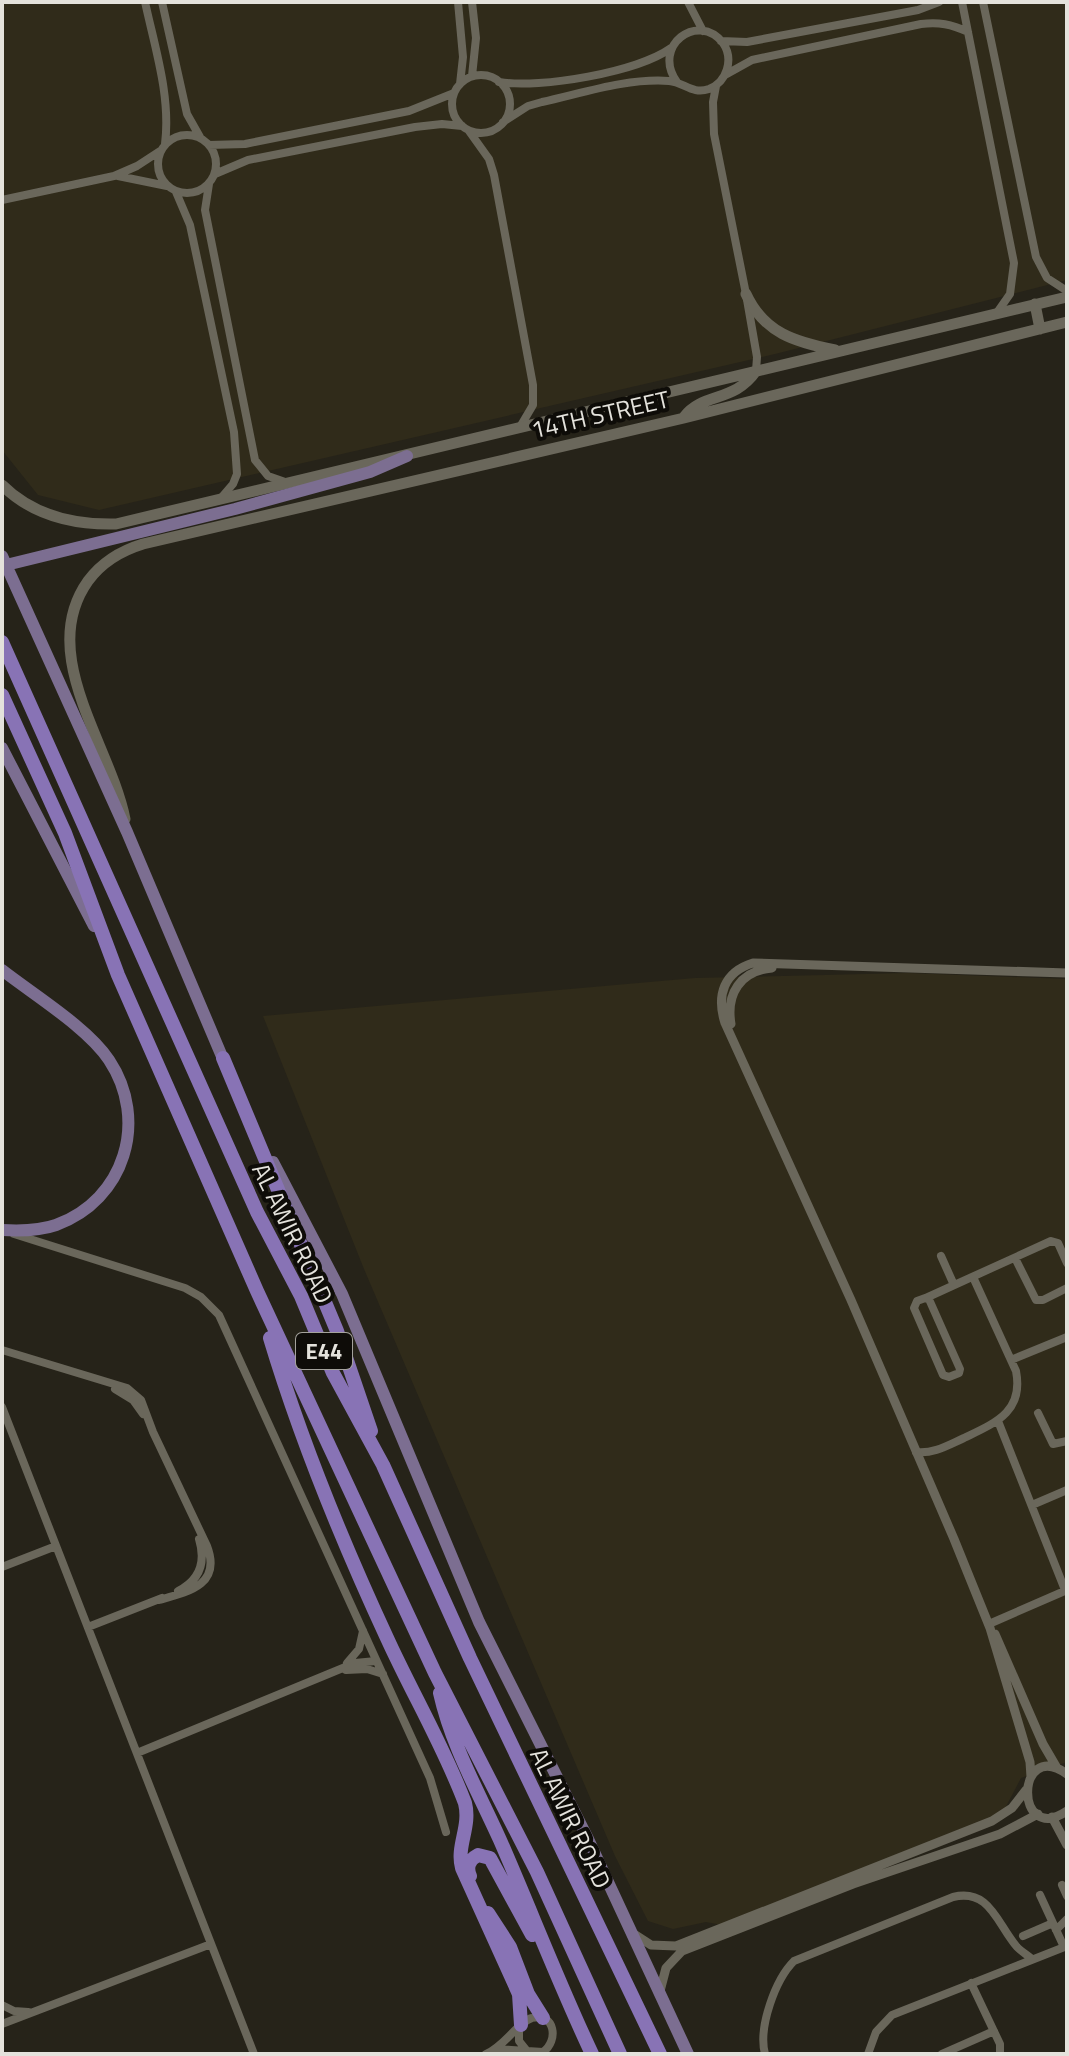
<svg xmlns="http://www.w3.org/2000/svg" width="1069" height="2056" viewBox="0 0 1069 2056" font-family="'Titillium Web',sans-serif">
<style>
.built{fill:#302b1a}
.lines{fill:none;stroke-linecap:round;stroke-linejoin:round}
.minor{stroke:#6a675b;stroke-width:8}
.tertiary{stroke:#6a675b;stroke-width:9}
.secondary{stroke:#6a675b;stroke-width:11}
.primary{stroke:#7c6e91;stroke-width:12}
.motorway{stroke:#8873b5;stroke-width:14}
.labels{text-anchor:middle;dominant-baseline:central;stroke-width:8;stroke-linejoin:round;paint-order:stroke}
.shield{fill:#0e0c08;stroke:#a4a29c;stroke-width:2}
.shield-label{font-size:22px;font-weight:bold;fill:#e4e2dc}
.street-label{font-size:24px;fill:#e4e2dc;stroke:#0e0c08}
</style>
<rect width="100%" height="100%" fill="#262319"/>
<path class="built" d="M2,2H1067V280L775,354L99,510L38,495L2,450Z
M908,973L1067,979V1762L1021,1778L1001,1816L722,1925L706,1922L673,1929L648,1921L615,1856L364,1269L263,1016L695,978Z"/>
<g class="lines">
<path class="minor" d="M145,2C155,48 171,97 165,144
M162,2L187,114L200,137
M458,2L463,57L460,84
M688,2L703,31
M962,2L1014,263L1010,294L996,314
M983,2L1036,257L1047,278L1067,291
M721,41L747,42L918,10L939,2
M725,75L752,60L921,24C939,22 951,24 968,32
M452 104a29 29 0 1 1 58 0a29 29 0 1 1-58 0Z
M472,76L476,38L472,2
M499,82C540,89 638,72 671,48
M716,86L713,102L714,134L746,294L757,357L756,371
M503,122L528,106L542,102C583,93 627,78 669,81C684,82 692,95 709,89C727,82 734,59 723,43C698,11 651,46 677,82
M469,131L489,159L494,175L533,385V405L520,427
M158 164a29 29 0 1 1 58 0a29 29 0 1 1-58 0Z
M209,145L245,144L409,111L454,93
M215,174L248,160L415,127L442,124L462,126
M118,176L167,186
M209,184L205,210L255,460L268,476L288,483
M176,192L190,225L234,432L237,474L233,484L221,498
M2,200L114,176L137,166L160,151
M14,1234L185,1288L201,1297L219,1315L430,1778L446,1832
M941,1256L954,1285
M1015,1258L1036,1300H1043L1067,1288
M928,1297L960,1369L959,1373L949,1377L943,1375L914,1308L917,1301Z
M928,1297L1051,1241L1058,1243L1067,1263
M2,1350L127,1388L141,1400L153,1432L207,1546C222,1585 188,1592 159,1600
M1011,1360L1067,1337
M115,1389L133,1400L143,1414
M2,1407L254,2054
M1038,1413L1053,1444L1067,1441
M998,1421L1065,1590
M916,1452C934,1454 948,1445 964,1438C995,1423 1024,1412 1016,1371L973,1277
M1032,1505L1067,1490
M2,1567L56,1546
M178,1591C200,1580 206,1562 199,1539
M989,1624L1067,1590
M88,1627L162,1598
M347,1663L359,1649L363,1631
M346,1670L367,1669L383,1674
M137,1753L355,1663L376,1661
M1062,1885L1067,1896
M1040,1895L1064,1947
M1056,1930L1067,1919
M1023,1936L1053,1923
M971,1983L1000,2044V2054
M2,2005L14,2011L28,2012
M2,2024L211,1944
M498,2049L527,2051
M486,2054C504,2047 519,2021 532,2018C555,2012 559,2041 543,2052L527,2051L519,2041V2029
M765,2054C758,2028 775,1980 794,1961L953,1897C990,1888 997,1924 1017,1947C1021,1951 1027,1955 1032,1959
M868,2054L876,2032L892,2015L1067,1946
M942,2054L994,2031"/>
<path class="tertiary" d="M731,1024C726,994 740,971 772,968
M995,1634L1043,1744L1057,1768
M1067,1774C1015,1737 1014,1847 1067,1811
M1031,1777L1030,1762L990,1628L954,1539L851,1300L725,1023C716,995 724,972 753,963L1067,973
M1052,1817L1067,1845
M634,1934L651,1945L676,1946L992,1821L1012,1808L1026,1790
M660,1991L666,1968L682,1951L853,1884L1000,1834L1038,1814"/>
<path class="secondary" d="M746,294C764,333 795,342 835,350
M1035,304L1040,329
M684,417C703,392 734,403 756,371
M2,485C33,516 74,525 116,524L1067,297
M125,819C110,744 36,654 88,581C102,562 120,551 143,544L684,418L1067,322"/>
<path class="primary" d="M2,556L127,832L226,1066
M2,566L235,509L370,472L407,456
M2,748L94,926
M2,970C34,995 88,1028 109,1060C149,1120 125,1200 56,1225C39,1231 20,1231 2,1230
M273,1162L342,1294L479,1622L588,1839L688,2054"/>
<path class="motorway" d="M2,642L257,1212L301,1296L333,1373L383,1465L470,1658L660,2054
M2,695L65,833L118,975L257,1291L435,1673L537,1872L620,2054
M223,1058L337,1331L371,1431
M270,1338C301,1441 342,1541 387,1638C412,1693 444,1747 465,1803C471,1827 456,1846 462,1868L519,1994L521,2025
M440,1693C452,1746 478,1791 500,1840C531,1911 559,1984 592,2054
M470,1876C466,1867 469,1860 478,1855L490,1858L532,1935
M488,1913L510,1947L528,1994L543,2018"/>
</g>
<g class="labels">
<rect class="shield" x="296" y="1333" width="56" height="36" rx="6"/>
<g class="shield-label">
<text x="324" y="1351">E44</text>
</g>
<g class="street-label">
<text transform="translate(600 414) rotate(-13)">14TH STREET</text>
<text transform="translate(293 1233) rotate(64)">AL AWIR ROAD</text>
<text transform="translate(571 1818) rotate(64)">AL AWIR ROAD</text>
</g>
</g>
<rect width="1069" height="2056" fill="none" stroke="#e4e2dc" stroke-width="8"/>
</svg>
